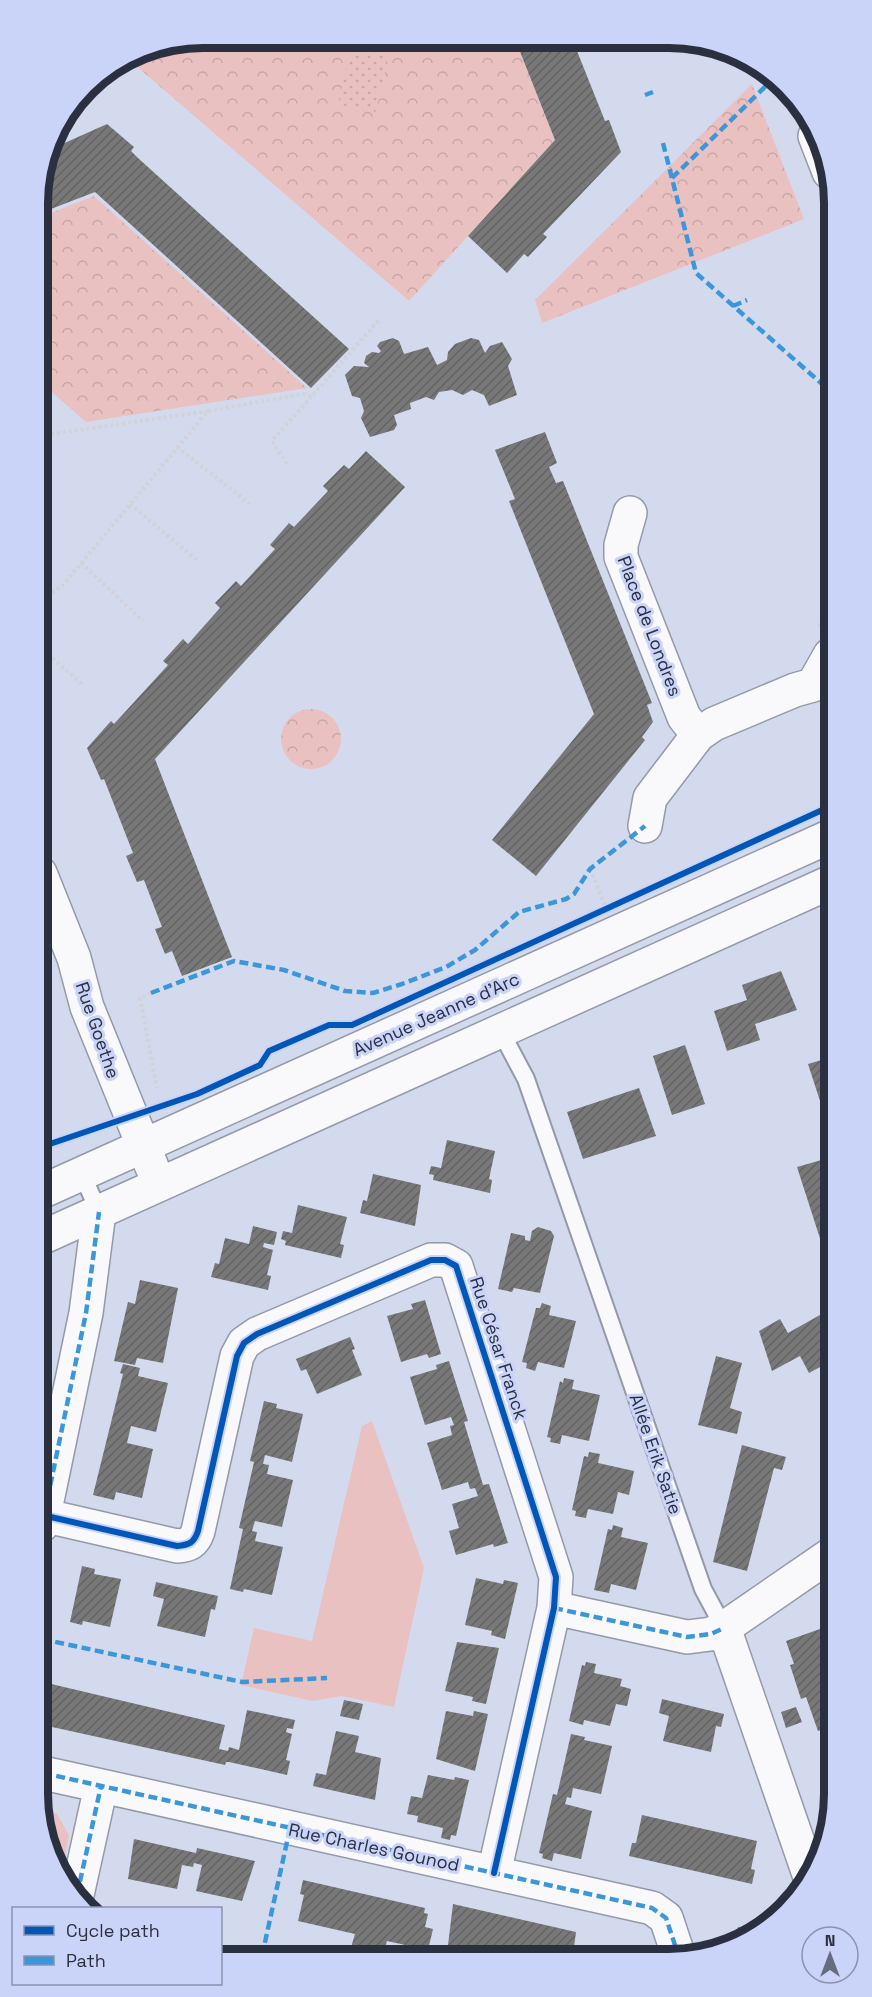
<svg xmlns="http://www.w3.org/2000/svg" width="872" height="1997" viewBox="0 0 872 1997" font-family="'Space Grotesk',sans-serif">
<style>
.grass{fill:#e9c1c1}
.forest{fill:url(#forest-crowns)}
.garden{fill:url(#garden-dots)}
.building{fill:url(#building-hatch)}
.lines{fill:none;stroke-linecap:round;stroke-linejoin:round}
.lane-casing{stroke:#9499a9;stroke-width:20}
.street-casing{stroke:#9499a9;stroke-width:36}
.secondary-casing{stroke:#9499a9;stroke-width:36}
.path{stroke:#d1d3d9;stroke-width:4;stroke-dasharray:3 3;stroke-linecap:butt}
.lane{stroke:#f9f9fc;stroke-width:16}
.street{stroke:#f9f9fc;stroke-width:33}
.secondary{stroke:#f9f9fc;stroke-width:33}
.quiet{stroke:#3c97da;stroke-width:4.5;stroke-dasharray:9 4.5;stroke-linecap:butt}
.cycleway-casing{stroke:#cad4f8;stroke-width:10}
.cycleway{stroke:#0057b8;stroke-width:6}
.labels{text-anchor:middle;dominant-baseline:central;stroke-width:6;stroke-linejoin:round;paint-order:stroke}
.street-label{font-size:18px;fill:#2b3041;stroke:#cad4f8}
.rim{fill:none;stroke:#2b3041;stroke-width:8}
</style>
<defs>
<pattern id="forest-crowns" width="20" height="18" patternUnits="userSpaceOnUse" patternTransform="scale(1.5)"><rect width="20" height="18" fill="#e9c1c1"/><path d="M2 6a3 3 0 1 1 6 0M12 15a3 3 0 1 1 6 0" fill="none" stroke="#c8a6a7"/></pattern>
<pattern id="garden-dots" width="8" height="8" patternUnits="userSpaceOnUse" patternTransform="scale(1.5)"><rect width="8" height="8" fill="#e9c1c1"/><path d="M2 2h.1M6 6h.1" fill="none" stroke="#c8a6a7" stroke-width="1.8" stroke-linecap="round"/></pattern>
<pattern id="building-hatch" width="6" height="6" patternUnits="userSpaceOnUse" patternTransform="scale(1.5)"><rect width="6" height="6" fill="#787878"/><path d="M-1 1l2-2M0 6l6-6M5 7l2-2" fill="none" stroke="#636364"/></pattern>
</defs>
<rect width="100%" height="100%" fill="#d4daee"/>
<path class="grass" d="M372,1421L424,1568L394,1707L342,1696L312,1701L241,1685L254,1628L312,1641L362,1426Z
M43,1809L57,1814L69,1835L62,1869L43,1836Z"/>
<path class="forest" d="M203,38L515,39L555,140L409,301L127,58L140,50Z
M752,84L804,219L542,323L535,300Z
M94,196L307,388L86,422L38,380V218Z
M281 739a30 30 0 1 1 60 0a30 30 0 1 1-60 0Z"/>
<path class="garden" d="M353,38L393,39L375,113L338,104Z"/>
<path class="building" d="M515,39L580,40L581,43L575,46L605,121L609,120L621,152L543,234L547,237L528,257L524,254L507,273L468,236L555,140Z
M107,124L134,147L131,151L138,158L349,349L311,388L95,192L38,214V192L49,150Z
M393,338L399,341L404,354L428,347L437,365L447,360L448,352L455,344L471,338L479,340L485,353L490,346L502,342L512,359L508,366L517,395L489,406L484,395L472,390L463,395L452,390L439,392L434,400L426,397L410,403L411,409L394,415L397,425L394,430L370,437L361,418L364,411L360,398L352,396L345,375L354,366L369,367L364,363L366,356L372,352L379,353L381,351L377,346L380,342Z
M545,432L557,463L549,467L556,483L563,481L652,703L647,705L653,722L642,737L645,740L536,876L492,840L594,714L509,501L515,499L495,450Z
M366,451L405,487L155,759L232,957L182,976L172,951L165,954L155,929L162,927L144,880L137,882L126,856L133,853L104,779L101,780L87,748L111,721L114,724L168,665L163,661L183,639L188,644L220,608L215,603L236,581L241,586L275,549L270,545L289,523L294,527L328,491L323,486L344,465L349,469Z
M831,939V974L821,950Z
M781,971L797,1010L755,1024L760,1040L727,1051L714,1011L747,1000L742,985Z
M685,1045L705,1104L672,1115L653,1056Z
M832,1057V1138L808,1064Z
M639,1088L656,1136L583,1159L567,1112Z
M447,1140L495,1151L489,1179L492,1180L490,1193L433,1180L434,1175L429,1174L431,1166L441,1168Z
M832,1157V1252L825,1254L797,1167Z
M373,1174L421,1185L415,1226L360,1213L363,1200L367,1201Z
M298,1205L347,1217L340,1244L344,1245L341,1258L285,1245L286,1241L281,1239L283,1231L292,1233Z
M253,1226L277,1232L274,1245L264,1243L263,1247L273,1250L267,1275L271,1276L268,1290L211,1277L215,1263L219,1264L225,1238L249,1244Z
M538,1227L551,1231L554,1236L540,1293L514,1288L512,1292L498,1289L511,1233L525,1236V1240L530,1241L532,1231Z
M140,1280L178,1288L163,1363L137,1358L135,1365L114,1361L128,1302L135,1304Z
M425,1300L441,1354L429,1358L427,1354L401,1362L387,1316L413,1309L411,1304Z
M542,1303L551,1306L549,1315L576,1321L564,1368L538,1362L535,1371L526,1368L527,1363L522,1362L536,1308H540Z
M827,1311L833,1322V1360L809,1373L800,1356L772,1371L759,1331L780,1319L788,1333Z
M350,1337L355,1349L352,1350L362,1375L317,1394L306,1369L301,1371L296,1359Z
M716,1356L742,1363L730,1408L742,1412L737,1434L698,1425Z
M449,1361L468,1421L464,1422L483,1485L489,1484L508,1543L494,1547L493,1544L456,1555L449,1531L459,1528L452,1504L478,1496L475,1488L470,1489L468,1482L442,1490L427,1443L452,1435L450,1426L454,1425L451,1417L425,1425L410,1377L437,1369L436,1365Z
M123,1364L140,1368L138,1376L168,1383L156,1432L131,1426L127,1443L153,1449L142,1498L116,1492L114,1500L93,1495L123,1374L120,1373Z
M564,1378L574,1380L572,1389L600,1395L589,1441L562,1435L560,1444L550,1442L551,1438L547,1437L560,1381L563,1383Z
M264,1401L277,1404L276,1408L303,1414L292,1462L265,1455L263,1464L269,1465L267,1474L293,1480L282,1527L255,1521L252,1531L257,1532L255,1541L283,1547L272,1595L244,1589L243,1592L230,1589L243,1529L239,1528L254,1462L250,1461Z
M742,1445L786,1457L782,1470L774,1468L747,1571L713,1562Z
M589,1452L600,1454L598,1463L634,1471L629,1495L618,1492L613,1514L588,1509L586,1518L575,1516L576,1511L572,1510L584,1456L588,1457Z
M613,1525L623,1528L621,1537L648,1543L636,1590L611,1584L609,1593L594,1590L608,1529L612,1530Z
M82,1566L95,1569L94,1574L121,1579L110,1627L83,1621L82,1625L70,1622Z
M476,1578L503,1584L504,1580L518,1583L505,1639L491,1635L492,1631L465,1625Z
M156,1582L218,1596L215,1610L211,1609L205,1637L157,1626L164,1599L153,1596Z
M820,1629L834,1654V1752L830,1753L822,1730L818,1731L806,1697L801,1699L790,1665L794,1664L786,1641Z
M457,1642L499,1648L486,1704L472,1701L473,1697L445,1691Z
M586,1662L596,1664L594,1673L622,1679L620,1686L631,1689L627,1706L616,1704L610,1726L584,1720L583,1725L569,1721L582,1665L585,1666Z
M47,1683L225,1725L219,1749L228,1751L229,1747L239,1750L247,1710L295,1720L293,1729L287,1728L286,1732L292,1734L286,1760L290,1761L287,1775L229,1762H226L225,1765L43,1725V1705Z
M662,1699L724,1714L721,1727L716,1726L711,1752L663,1741L669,1716L659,1713Z
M344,1700L363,1704L359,1720L340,1716Z
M796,1707L802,1722L786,1728L781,1712Z
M446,1711L473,1716L474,1711L488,1714L475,1771L436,1759Z
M336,1731L359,1736L355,1752L381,1758L375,1800L313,1786L316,1773L326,1775Z
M571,1734L585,1737L584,1740L612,1746L601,1794L573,1788L571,1798L567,1797L565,1804L592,1811L581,1859L554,1853L552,1861L542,1858L543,1854L539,1853L553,1794L557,1795Z
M428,1775L454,1780L455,1777L469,1780L456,1836L451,1835L450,1840L441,1838L443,1828L417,1822L418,1816L407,1814L411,1796L422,1798Z
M642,1815L757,1841L751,1869L755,1870L752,1884L629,1856L632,1843H636Z
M134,1839L196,1853L197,1848L255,1861L242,1901L196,1891L202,1865L194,1863L193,1867L182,1865L177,1889L128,1879Z
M303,1880L425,1908L424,1913L428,1914L425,1927L433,1929L428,1950L387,1941L383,1955L350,1951L355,1934L298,1921L304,1895L300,1894Z
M453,1904L576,1932L574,1947L565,1945L563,1955H491L448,1945Z
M738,1927L750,1930L735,1939Z
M629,1947L630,1952L634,1951L635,1954H621L620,1950Z"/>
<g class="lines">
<g class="lane-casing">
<path id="lane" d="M501,1032L526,1079L703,1589L724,1628
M82,1174L99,1212"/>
</g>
<g class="street-casing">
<path id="street" d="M815,136L829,172
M630,513L621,545V557L684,717L698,735
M645,826L650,798L698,735L714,724L795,690L813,685L830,655
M42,1515L177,1546C189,1545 194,1543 198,1531L237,1356L244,1343L257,1334L431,1260H445L456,1266L556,1577L554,1608L494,1873
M42,1525L86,1313L99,1212
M554,1608L687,1637L711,1634L724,1628L833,1553
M724,1628L810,1877
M43,1773L652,1908L666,1918L678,1954
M77,1895L101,1786"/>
</g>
<g class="secondary-casing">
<path id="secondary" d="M40,873L74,958L87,1007L152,1167
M41,1192L831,836
M41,1238L831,882"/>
</g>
<path class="path" d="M208,411L303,394L311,397L380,319
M39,436L208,411L63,585L39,603
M177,447L250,504
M287,464L272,441L311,397
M130,504L198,561
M81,563L143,621
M819,626L830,602
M39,646L83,685
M590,869L605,905
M151,993L140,998L157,1088"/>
<use href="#lane" class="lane"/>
<use href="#street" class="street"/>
<use href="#secondary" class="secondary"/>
<path class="quiet" d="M645,95L653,92
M663,143L696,273L830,391
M672,178L773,79
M733,306L747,300
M151,993L234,961L284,970L345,991L373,993L402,984L446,967L475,950L519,912L566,899L574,894L590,869L645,826
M42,1525L86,1313L99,1212
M554,1608L687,1637L711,1634L724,1628
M42,1639L242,1682L327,1678
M43,1773L652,1908L666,1918L678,1954
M77,1895L101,1786
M262,1956L290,1828"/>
<g class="cycleway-casing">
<path id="cycleway" d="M41,1147L197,1094L260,1065L269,1051L329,1025H352L831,806
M42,1515L177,1546C189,1545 194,1543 198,1531L237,1356L244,1343L257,1334L431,1260H445L456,1266L556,1577L554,1608L494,1873"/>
</g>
<use href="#cycleway" class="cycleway"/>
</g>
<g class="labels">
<g class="street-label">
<text transform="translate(650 626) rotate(69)">Place de Londres</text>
<text transform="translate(436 1014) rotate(-24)">Avenue Jeanne d'Arc</text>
<text transform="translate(98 1030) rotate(71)">Rue Goethe</text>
<text transform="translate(499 1348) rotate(72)">Rue César Franck</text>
<text transform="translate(656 1454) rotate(71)">Allée Erik Satie</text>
<text transform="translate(374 1847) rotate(12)">Rue Charles Gounod</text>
</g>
</g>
<path d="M0 0H872V1997H0ZM203 48H669A155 155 0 0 1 824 203V1794A155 155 0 0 1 669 1949H203A155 155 0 0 1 48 1794V203A155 155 0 0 1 203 48Z" fill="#cad4f8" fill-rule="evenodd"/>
<path class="rim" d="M203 48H669A155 155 0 0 1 824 203V1794A155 155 0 0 1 669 1949H203A155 155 0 0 1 48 1794V203A155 155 0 0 1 203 48Z"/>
<rect x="12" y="1907" width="210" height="78" fill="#cad4f8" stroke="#8a92af" stroke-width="1.5"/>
<rect x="24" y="1926" width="30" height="9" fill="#0057b8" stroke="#8a92af" stroke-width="1.5"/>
<text x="66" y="1937" font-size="18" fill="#2b3041">Cycle path</text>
<rect x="24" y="1956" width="30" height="9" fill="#3c97da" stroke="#8a92af" stroke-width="1.5"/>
<text x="66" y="1967" font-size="18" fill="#2b3041">Path</text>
<g transform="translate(830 1955)"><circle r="28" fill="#cad4f8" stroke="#8a92af" stroke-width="1.5"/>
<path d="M0-4.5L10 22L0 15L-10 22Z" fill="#666c7e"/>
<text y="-9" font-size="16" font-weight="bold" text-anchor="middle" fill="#2b3041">N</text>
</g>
</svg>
